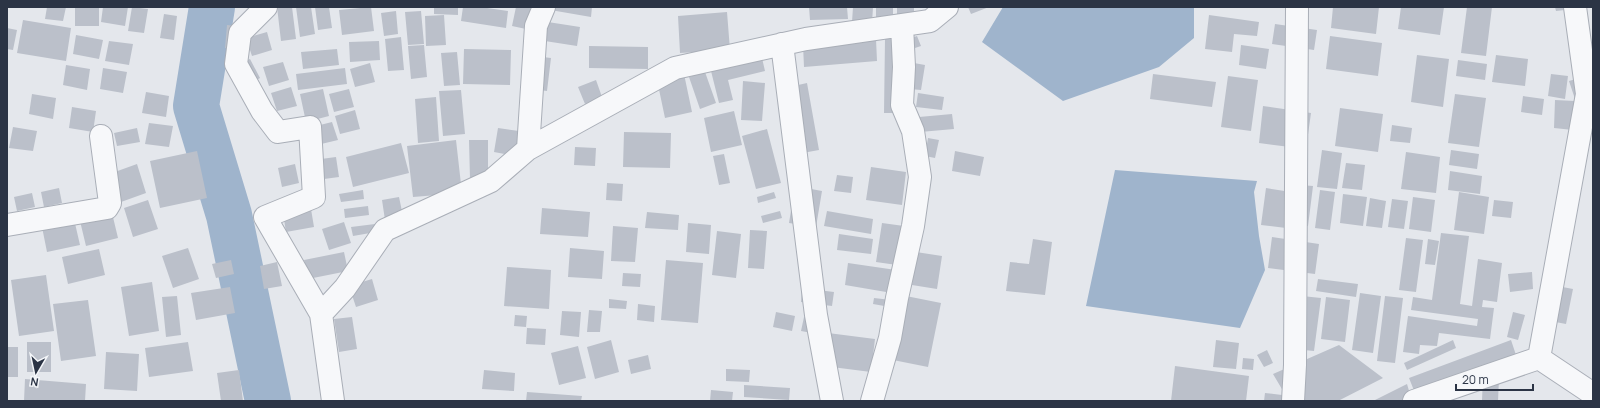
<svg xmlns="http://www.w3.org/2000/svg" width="1600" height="408" viewBox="0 0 1600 408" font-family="Manrope,sans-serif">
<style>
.water{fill:#9fb4cc}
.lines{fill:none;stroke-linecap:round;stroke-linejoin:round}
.river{stroke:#9fb4cc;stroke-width:46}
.building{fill:#bbc0ca}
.minor-casing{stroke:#a9aeb7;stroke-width:24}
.minor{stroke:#f7f8fa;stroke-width:22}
</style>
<rect width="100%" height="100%" fill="#e4e7ec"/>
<path class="water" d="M1003,7H1194V38L1159,67L1063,101L982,42Z
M1115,170L1257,181L1254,192L1259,236L1265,270L1240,328L1086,306Z"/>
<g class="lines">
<path class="river" d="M212,7L196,106L229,215L268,401"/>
</g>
<path class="building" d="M47,7H66L63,21L45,19Z
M75,7H99V26H75Z
M103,7H128L125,26L101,22Z
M132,7L148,9L144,33L128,31Z
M277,7H292L296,39L281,41Z
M296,7H311L315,34L300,37Z
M315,7H329L332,28L318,30Z
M371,7L374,31L342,35L339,10Z
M434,7H458V15L434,14Z
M463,7H480L508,11L506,28L461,21Z
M516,7H531L526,29L512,26Z
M533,7H592L591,17Z
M809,7H847L848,19L810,20Z
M853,7H873L872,23L852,22Z
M876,7H893V23H876Z
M897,7H914V20H897Z
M968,7H989L971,14Z
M1333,7H1379L1376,34L1331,28Z
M1401,7H1444L1440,35L1398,29Z
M1467,7H1492L1486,56L1461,53Z
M1555,7H1582V8L1556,11Z
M396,11L398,34L384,36L381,13Z
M421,11L424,44L408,45L405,12Z
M727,12L730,50L680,53L678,16Z
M164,14L177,16L174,40L160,38Z
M444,15L446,45L426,46L425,16Z
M1209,15L1259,22L1257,36L1234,34L1232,52L1205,49Z
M23,20L71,28L66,61L17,53Z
M535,20L580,27L577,46L532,39Z
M1275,24L1317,30L1314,50L1272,44Z
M227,25L236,26L234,49L225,48Z
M7,28L17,30L13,50L7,49Z
M267,32L272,50L252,56L246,38Z
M76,35L103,40L99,59L73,54Z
M917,36L921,46L909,50L906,40Z
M1330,36L1382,43L1378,76L1326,69Z
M401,37L404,70L388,71L385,39Z
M876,39L877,61L804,67L803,45Z
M885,39H897L896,113H884Z
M109,41L133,44L129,65L105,61Z
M379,41L380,60L350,62L349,42Z
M424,45L427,77L411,79L408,46Z
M1241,45L1269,49L1266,69L1239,65Z
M589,46L648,47V69L589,68Z
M337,49L339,65L303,69L301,52Z
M464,49L511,50L510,85L463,84Z
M457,52L460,85L444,86L441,53Z
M1417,55L1449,59L1443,107L1411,102Z
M1496,55L1528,59L1525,86L1492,82Z
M535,56L551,58L547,91L531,89Z
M762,58L765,71L728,80L733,100L719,103L711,71Z
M250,59L260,78L253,82L243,62Z
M1458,60L1487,64L1485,80L1456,76Z
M283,62L289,80L269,86L263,67Z
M370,63L375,82L355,87L350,69Z
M914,63L925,65L921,90L910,89Z
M66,65L90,69L87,90L63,85Z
M103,68L127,72L123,93L100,89Z
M345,68L347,84L298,90L296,74Z
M705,72L716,103L700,109L689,77Z
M684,74L692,112L665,118L657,80Z
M1153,74L1216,82L1212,107L1150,99Z
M1551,74L1568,76L1565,99L1548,96Z
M1593,74V94L1575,99L1569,81Z
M1228,76L1258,80L1251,131L1221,127Z
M596,80L602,97L585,104L578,87Z
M743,81L765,83L762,121L741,120Z
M807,83L819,150L797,154L785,88Z
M291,87L297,106L277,111L271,93Z
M323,89L329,116L306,122L300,94Z
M349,89L354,107L334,112L329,94Z
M461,90L465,134L443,136L439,91Z
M146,92L169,96L166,117L142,113Z
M918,93L944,97L942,110L916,107Z
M32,94L56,98L53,119L29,114Z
M1455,94L1486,98L1479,147L1448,143Z
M1523,96L1544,99L1542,115L1521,112Z
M436,97L439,141L418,143L415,99Z
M1555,100L1575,101L1573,130L1554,128Z
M1263,106L1311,113L1306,149L1259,143Z
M72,107L96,111L93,132L69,128Z
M1340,108L1383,114L1378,152L1335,146Z
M355,110L360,129L340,134L335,116Z
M734,111L742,145L711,152L704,118Z
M952,114L954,129L920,132L919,117Z
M332,122L338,140L317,145L312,127Z
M149,123L173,126L169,147L145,144Z
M1392,125L1412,128L1410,143L1390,141Z
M13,127L37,131L33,151L9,148Z
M137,128L140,142L117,146L114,133Z
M498,128L519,131L515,156L494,152Z
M767,129L781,183L756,189L742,136Z
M624,132L671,133L670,168L623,167Z
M928,138L939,140L935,158L925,156Z
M456,140L462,193L413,197L407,146Z
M469,140H488V179H470Z
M401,143L409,173L353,187L346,157Z
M575,147L596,148L595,166L574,165Z
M1322,150L1342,153L1337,189L1317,187Z
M1451,150L1479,154L1477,169L1449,165Z
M197,151L207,198L160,208L150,161Z
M955,151L984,157L980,176L952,171Z
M1406,152L1440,157L1436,193L1401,189Z
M724,154L730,183L719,185L713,156Z
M336,157L339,177L324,179L321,159Z
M1346,163L1365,165L1362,190L1342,188Z
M137,164L146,193L121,202L112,173Z
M295,164L299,183L282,187L278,168Z
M871,167L906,172L902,205L866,200Z
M1450,171L1482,176L1480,194L1448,190Z
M837,175L853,177L851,193L834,191Z
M607,183L623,184L622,201L606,200Z
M1300,185L1313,186L1308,226L1295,225Z
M795,186L822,191L816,227L789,223Z
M59,188L62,203L44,207L41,192Z
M1266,188L1291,192L1286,228L1261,225Z
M363,190L364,199L341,202L339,194Z
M1320,190L1335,192L1330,230L1315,228Z
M774,192L776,198L758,203L757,197Z
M1459,192L1489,197L1484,234L1454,230Z
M32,193L35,207L17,211L14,197Z
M1343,194L1367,197L1363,226L1340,223Z
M399,197L403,216L385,220L382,200Z
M1413,197L1435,200L1431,232L1409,229Z
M1370,198L1386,201L1382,228L1366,226Z
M1392,199L1408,201L1404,229L1388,227Z
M148,200L158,229L133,237L124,208Z
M1494,200L1513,202L1511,218L1492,216Z
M368,206L369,215L345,218L344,209Z
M542,208L590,212L588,237L540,234Z
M311,209L314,227L286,232L283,213Z
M780,211L782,218L763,223L761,216Z
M827,211L873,219L871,234L824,226Z
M647,212L679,215L678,230L645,228Z
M112,213L118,238L86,246L80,221Z
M74,219L80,245L47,252L42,227Z
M344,222L351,243L329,250L322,229Z
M688,223L711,225L709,254L686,252Z
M882,223L904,226L897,265L876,262Z
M375,224L376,232L353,236L351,227Z
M613,226L638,228L635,262L611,261Z
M750,230L767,231L764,269L748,268Z
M717,231L741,234L736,278L712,275Z
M1441,233L1469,236L1460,304L1472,306L1478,259L1502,263L1497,302L1483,300L1482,307L1494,308L1490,339L1439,333L1437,346L1420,345L1419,354L1403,352L1408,316L1477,326L1478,319L1411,310L1413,297L1432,300Z
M839,234L873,239L871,254L837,250Z
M1272,237L1319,244L1315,274L1268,268Z
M1406,238L1423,240L1416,292L1399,290Z
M1033,239L1052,242L1045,295L1006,291L1010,262L1029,264Z
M1428,239L1439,241L1435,265L1425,264Z
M188,248L199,279L173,288L162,256Z
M570,248L604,251L602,279L568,277Z
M99,249L105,275L68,284L62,257Z
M344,252L348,271L308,279L304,260Z
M916,252L942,256L937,289L912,285Z
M231,260L234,274L216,278L212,264Z
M666,260L703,263L698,323L661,320Z
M277,262L282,286L264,289L260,266Z
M848,263L896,270L892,293L845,285Z
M507,267L551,270L549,309L504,306Z
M1532,272L1533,289L1510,292L1508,274Z
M623,273L641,274L640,287L622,286Z
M46,275L54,331L19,336L11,280Z
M372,279L378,300L356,307L349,286Z
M1318,279L1358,284L1356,297L1316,291Z
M152,282L159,331L129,336L121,287Z
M1552,285L1573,289L1566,324L1545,320Z
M230,287L235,313L196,320L191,293Z
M802,288L834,292L832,306L801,302Z
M1360,293L1381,296L1373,353L1352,350Z
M177,296L181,335L166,337L162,297Z
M906,296L941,303L928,367L893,360Z
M1302,296L1321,298L1314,351L1294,349Z
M1385,296L1403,298L1395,363L1377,361Z
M1326,297L1350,300L1345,342L1321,339Z
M874,298L891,300L890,307L873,304Z
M609,299L627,301L626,309L609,308Z
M88,300L96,356L61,361L53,304Z
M638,304L655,306L654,322L637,320Z
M589,310L602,311L600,332H587Z
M562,311L581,312L579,337L560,335Z
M776,312L795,316L792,331L773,327Z
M1513,312L1525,315L1518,340L1507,337Z
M515,315L527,316L526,327L514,326Z
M352,317L357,349L339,352L334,319Z
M804,317L826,321L823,335L801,331Z
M527,328L546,329L545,345L526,344Z
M828,333L875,339L871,372L824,366Z
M611,340L619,372L595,379L587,347Z
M1216,340L1239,343L1236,369L1213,367Z
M1453,340L1456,348L1407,370L1404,363Z
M1511,340L1518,361L1417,398L1409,378Z
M27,342H51V372H27Z
M188,342L193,371L149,377L145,348Z
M1339,345L1383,378L1338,401H1289L1273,374Z
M578,346L586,378L559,385L551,353Z
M7,347H18V377H7Z
M1267,350L1273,363L1264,367L1257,355Z
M106,352L139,354L137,391L104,389Z
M648,355L651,369L631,374L628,360Z
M1243,358L1254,359L1253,370L1242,369Z
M1175,366L1249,376L1246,401H1171Z
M726,369L750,370L749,382L726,381Z
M239,370L243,401H221L217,373Z
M484,370L515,373L514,391L482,389Z
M1483,378L1499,379L1498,401L1482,400Z
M25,379L86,384L85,401H24Z
M1407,384L1412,401H1373Z
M744,385L790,388L789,400L744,397Z
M711,390L733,392L732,401H710Z
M527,392L582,396L581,401H526Z
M1265,393L1282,395V401H1264Z"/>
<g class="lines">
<g class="minor-casing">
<path id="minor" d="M266,7L240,33L236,64L262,111L278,132L310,127L314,197L265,217L321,314
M782,44L816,315L832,401
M528,149L536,26L544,7
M7,225L107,208L110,203L101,136
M1539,358L1593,394
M333,401L321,314L345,288L385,230L491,181L528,149L675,68L806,39L930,21L947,7
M872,401L890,338L897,298L913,226L920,177L913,131L902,105L904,67L902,25
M1293,401L1295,365L1297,7
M1414,401L1539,358L1587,94L1575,7"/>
</g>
<use href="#minor" class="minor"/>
</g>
<rect width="1600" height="408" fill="none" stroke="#2b3445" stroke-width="16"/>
<g transform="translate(36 372) rotate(189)" stroke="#f4f6f9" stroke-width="3" paint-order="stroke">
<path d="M0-3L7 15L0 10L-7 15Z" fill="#2b3445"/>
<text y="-6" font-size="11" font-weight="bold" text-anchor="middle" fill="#2b3445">N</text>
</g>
<path d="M1456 384v6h77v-6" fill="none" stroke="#2b3445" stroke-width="2"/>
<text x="1462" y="384" font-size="12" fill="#2b3445" stroke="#f4f6f9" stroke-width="3" paint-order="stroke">20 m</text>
</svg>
